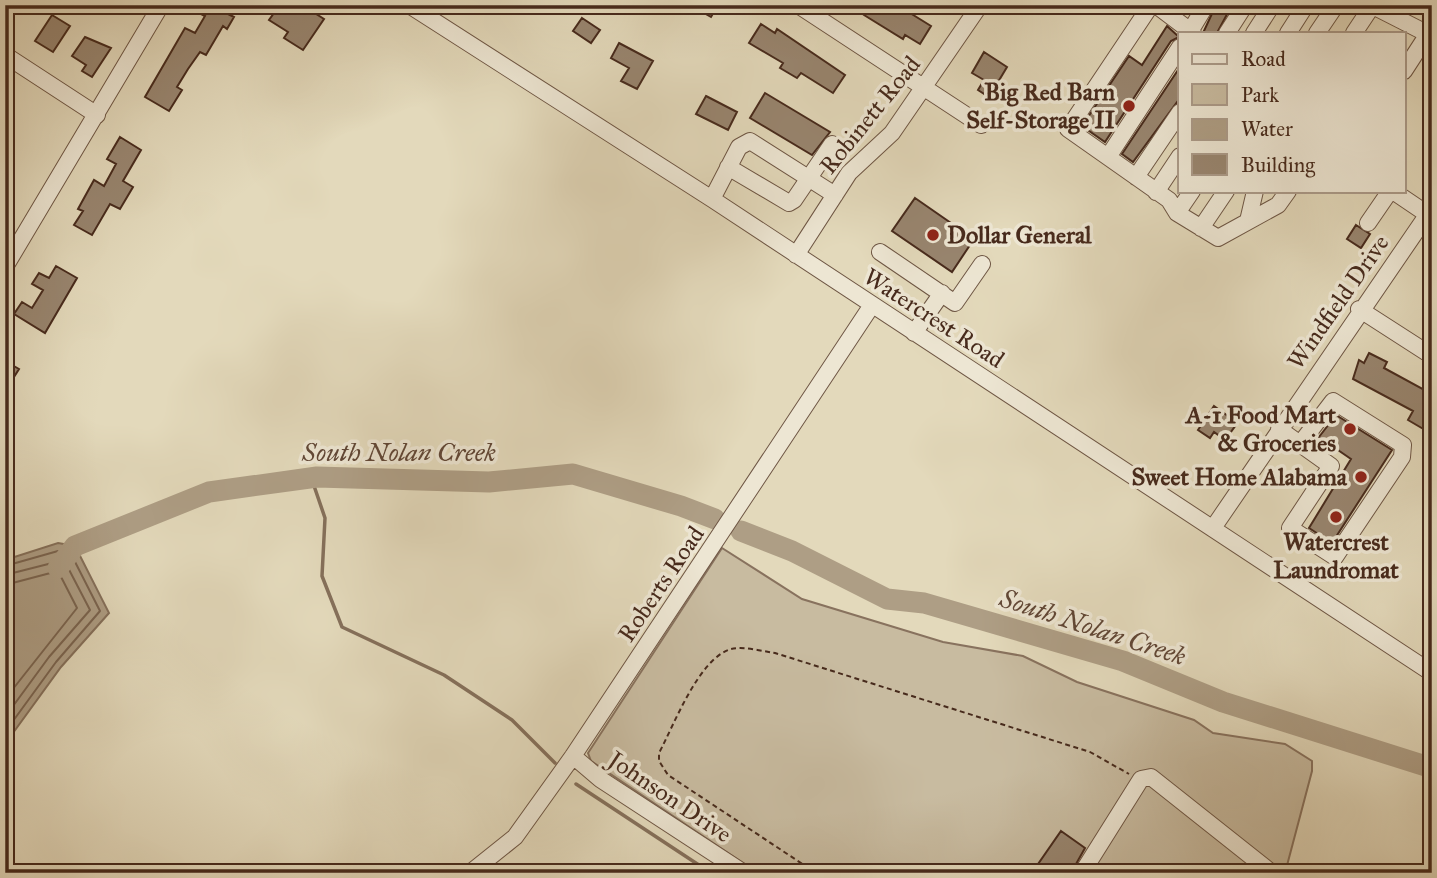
<svg xmlns="http://www.w3.org/2000/svg" width="1437" height="878" viewBox="0 0 1437 878" font-family="'IM FELL Great Primer',serif">
<style>
.green{fill:#c8bba0;stroke:#88725e;stroke-width:2}
.water{fill:#ae9e85;stroke:#85705b;stroke-width:2}
.lines{fill:none;stroke-linecap:round;stroke-linejoin:round}
.shore{stroke:#7a6450;stroke-width:2}
.stream{stroke:#85705b;stroke-width:3.5}
.river{stroke:#ae9e85;stroke-width:21}
.building{fill:#98856f;stroke:#472a1c;stroke-width:2}
.minor-casing{stroke:#6e5644;stroke-width:18}
.path{stroke:#472a1c;stroke-width:2;stroke-dasharray:5 3.5;stroke-linecap:butt}
.minor{stroke:#ede6d3;stroke-width:16}
.poi-dot{fill:#8f2418;stroke:#ede6d3;stroke-width:2.5}
.labels{text-anchor:middle;dominant-baseline:central;stroke-width:7;stroke-linejoin:round;paint-order:stroke}
.poi-label{font-size:24px;font-weight:bold;fill:#472a1c;stroke:#ede6d3;text-anchor:end}
.street-label{font-size:24px;fill:#472a1c;stroke:#ede6d3}
.water-label{font-size:26px;font-style:italic;fill:#614736;stroke:#ede6d3}
</style>
<rect width="100%" height="100%" fill="#e3d9bb"/>
<filter id="stains"><feTurbulence type="fractalNoise" baseFrequency=".00286" numOctaves="4"/><feColorMatrix values="0 0 0 0 .2 0 0 0 0 .09 0 0 0 0 .02 0 0 0 .5 -.17"/></filter>
<radialGradient id="worn" r=".72"><stop offset=".6" stop-color="#630" stop-opacity="0"/><stop offset="1" stop-color="#630" stop-opacity=".3"/></radialGradient>
<path class="green" d="M722,548L802,599L943,642L1023,656L1077,682L1194,720L1213,733L1285,744L1312,761V771L1285,873H758L591,761L588,753Z"/>
<path class="water" d="M58,543L75,546L109,613L61,667L5,744V560Z"/>
<g class="lines">
<path class="shore" d="M5,566L58,551L70,552L100,611L56,662L5,732
M5,575L64,560L90,610L49,657L5,717
M5,585L58,571L77,608L5,699"/>
<path class="stream" d="M311,477L325,518L322,576L342,627L444,675L512,720L555,763
M576,784L711,873"/>
<path class="river" d="M741,531L792,551L887,599L924,603L1123,661L1223,702L1432,768
M58,568L75,546L209,492L317,477L489,482L573,474L681,506L715,519"/>
</g>
<path class="building" d="M201,5H230L226,13L234,17L227,29L223,26L206,55L200,52L188,69L177,87L182,90L169,111L145,97L185,28L195,33L205,16L197,12Z
M263,5H302L324,19L303,50L284,38L288,32L269,20L274,13Z
M690,5H718L711,17Z
M870,5H897L931,26L920,44L905,35L903,39L864,15Z
M1216,5H1232L1217,33H1203Z
M52,15L70,26L53,52L35,41Z
M582,18L600,30L591,43L573,31Z
M761,24L775,33L777,29L845,75L833,93L801,73L797,78L780,68L783,63L749,43Z
M1167,26L1179,37L1171,41L1105,142L1082,126L1129,56L1142,65Z
M85,37L111,48L92,77L82,71L86,65L72,56Z
M619,43L653,61L637,89L621,81L629,68L611,58Z
M984,52L1007,67L989,97L978,90L984,80L972,73Z
M1180,67V98L1133,162L1122,154Z
M765,93L830,132L812,155L750,118Z
M706,96L737,112L728,130L696,114Z
M120,137L141,150L123,181L133,187L120,209L110,204L92,235L74,225L83,211L78,209L94,180L104,186L116,164L107,159Z
M915,198L974,239L952,272L892,231Z
M1356,225L1370,234L1361,248L1347,239Z
M56,266L77,278L45,333L14,314L22,302L32,308L43,290L32,284L39,273L49,278Z
M1369,353L1387,362L1384,368L1432,394V434L1408,420L1413,411L1353,379L1359,360L1364,363Z
M5,361L19,369L5,391Z
M1214,406L1228,416L1231,412L1241,418L1225,440L1214,432L1210,438L1198,430Z
M1336,415L1392,450L1332,543L1309,528L1351,459L1319,437Z
M1061,831L1085,848L1071,873H1045L1036,867Z"/>
<g class="lines">
<g class="minor-casing">
<path id="minor" d="M409,5L712,199L1432,673
M798,5L981,125
M1151,5L1068,129L1169,200L1177,213L1218,238L1278,205L1288,191
M1156,5L1193,33
M1371,5L1428,34L1404,71
M1189,33L1206,5
M1227,33L1245,5
M1254,33L1272,5
M1288,33L1306,5
M1317,33L1336,5
M1354,33L1372,6
M5,55L97,115
M1108,157L1180,47
M728,167L789,203L794,200L832,144
M1136,177L1180,112
M1393,191L1427,214
M1156,192L1180,156
M712,199L739,147L750,141L835,195
M1177,213L1192,191
M1248,221L1255,191
M1368,223L1390,191
M1201,228L1226,191
M880,252L955,303L982,264
M796,255L849,173L892,133L980,5
M5,267L161,5
M1359,309L1432,356
M914,333L942,293
M1279,429L1331,466L1290,528L1335,557L1402,457L1403,445L1333,401L1300,444
M1213,528L1432,208
M573,756L600,779L744,873
M470,873L515,837L573,756L872,305
M1082,873L1141,779L1151,777L1272,873"/>
</g>
<path class="path" d="M816,873L668,775L659,761V753C674,725 699,658 731,649C744,646 761,651 775,653L1090,752L1129,774"/>
<use href="#minor" class="minor"/>
</g>
<g class="poi-dot">
<circle cx="1129" cy="106" r="7"/>
<circle cx="933" cy="235" r="7"/>
<circle cx="1350" cy="429" r="7"/>
<circle cx="1361" cy="477" r="7"/>
<circle cx="1336" cy="517" r="7"/>
</g>
<g class="labels">
<g class="poi-label">
<text x="1115" y="92">Big Red Barn<tspan x="1115" dy="28">Self-Storage II</tspan></text>
<text x="947" y="235" text-anchor="start">Dollar General</text>
<text x="1336" y="415">A-1 Food Mart<tspan x="1336" dy="28">&amp; Groceries</tspan></text>
<text x="1347" y="477">Sweet Home Alabama</text>
<text x="1336" y="542" text-anchor="middle">Watercrest<tspan x="1336" dy="28">Laundromat</tspan></text>
</g>
<g class="street-label">
<text transform="translate(870 115) rotate(-51)">Robinett Road</text>
<text transform="translate(1338 302) rotate(-55)">Windfield Drive</text>
<text transform="translate(934 318) rotate(33)">Watercrest Road</text>
<text transform="translate(661 584) rotate(-56)">Roberts Road</text>
<text transform="translate(670 797) rotate(34)">Johnson Drive</text>
</g>
<g class="water-label">
<text x="399" y="452">South Nolan Creek</text>
<text transform="translate(1093 627) rotate(18)">South Nolan Creek</text>
</g>
</g>
<rect width="1437" height="878" fill="none" stroke="#e3d9bb" stroke-width="28"/>
<rect x="7" y="7" width="1423" height="864" fill="none" stroke="#472a1c" stroke-width="3.5"/>
<rect x="14" y="14" width="1409" height="850" fill="none" stroke="#472a1c" stroke-width="2"/>
<rect x="1178" y="32" width="228" height="161" fill="#ede6d3" stroke="#ab9b8a" stroke-width="2"/>
<rect x="1192" y="54" width="35" height="10" fill="#ede6d3" stroke="#ab9b8a" stroke-width="2"/>
<text x="1241" y="66" font-size="21" fill="#472a1c">Road</text>
<rect x="1192" y="84" width="35" height="21" fill="#c8bba0" stroke="#ab9b8a" stroke-width="2"/>
<text x="1241" y="102" font-size="21" fill="#472a1c">Park</text>
<rect x="1192" y="119" width="35" height="21" fill="#ae9e85" stroke="#ab9b8a" stroke-width="2"/>
<text x="1241" y="136" font-size="21" fill="#472a1c">Water</text>
<rect x="1192" y="154" width="35" height="21" fill="#98856f" stroke="#ab9b8a" stroke-width="2"/>
<text x="1241" y="172" font-size="21" fill="#472a1c">Building</text>
<rect width="100%" height="100%" filter="url(#stains)"/>
<rect width="100%" height="100%" fill="url(#worn)"/>
</svg>
